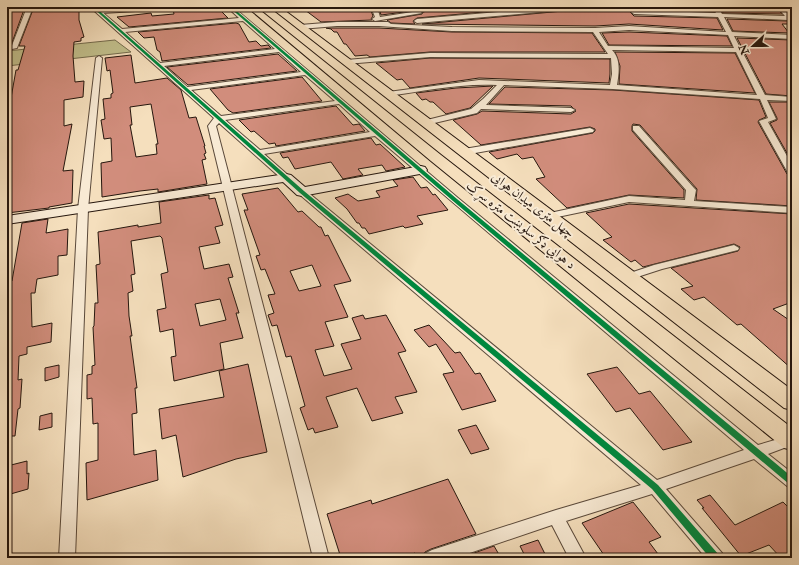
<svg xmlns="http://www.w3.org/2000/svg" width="799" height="565" viewBox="0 0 799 565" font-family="'IM FELL Double Pica',Amiri,serif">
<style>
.green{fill:#c2c08d;stroke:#746c4e}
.building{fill:#d18d7c;stroke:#26170e;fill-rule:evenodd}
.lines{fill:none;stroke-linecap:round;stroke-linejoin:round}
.street-casing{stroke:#5a493a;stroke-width:2}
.secondary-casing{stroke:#26170e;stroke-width:2}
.primary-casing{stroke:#26170e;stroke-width:2}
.street{fill:#f8ead4;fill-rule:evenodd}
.secondary{fill:#f8ead4;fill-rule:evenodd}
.primary{fill:#f5dfbd;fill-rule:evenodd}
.cycleway-casing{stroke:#f8ead4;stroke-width:2}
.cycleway{fill:#00873e;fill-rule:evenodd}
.labels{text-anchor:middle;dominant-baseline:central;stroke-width:4;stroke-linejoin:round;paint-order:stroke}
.street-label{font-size:13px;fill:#26170e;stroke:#f8ead4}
</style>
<rect width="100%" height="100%" fill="#f5dfbd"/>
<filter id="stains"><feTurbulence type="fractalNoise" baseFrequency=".005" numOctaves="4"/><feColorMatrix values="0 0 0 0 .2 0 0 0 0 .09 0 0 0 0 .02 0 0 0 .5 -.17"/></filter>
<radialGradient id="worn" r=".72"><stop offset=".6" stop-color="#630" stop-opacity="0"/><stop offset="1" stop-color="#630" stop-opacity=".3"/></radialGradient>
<path class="green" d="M115,40L131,52L7,66V51Z"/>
<path class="building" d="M18,7H25L10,48H7V8Z
M34,7H79V20L84,37L81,38V41L74,42L73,56L75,82L84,81L83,97L64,100V126L72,124L63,171L73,170L72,203L49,207V208L7,213V102L8,98H11L16,70H18L25,46H19Z
M196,7H217L228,18L129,27L117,17L151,13L152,16L174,14L173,9Z
M301,7H367L370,8L373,16L371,19L372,20L321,22Z
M385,7H420L413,9L412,11L381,15L379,8Z
M445,7H539L417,18L413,21L415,24L391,23L387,20L422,14L423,12Z
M578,7H711L713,11L634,8L630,12L634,16L717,18L723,30L629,24L595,26L422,24L574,10Z
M720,7H776L782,14L723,13Z
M727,19L788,21L792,24H782L789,33L733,31Z
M236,23L239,24L249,42L256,41L261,46L268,45L271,48L162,61L160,52L157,50L154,37L144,38L138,32Z
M326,28H379L452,32L592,33L605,52H430L370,57L367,55L355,56L346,44H344L337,32H334L331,29Z
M629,32L727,36L732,46L609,45L602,33Z
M737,38L792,40V96L766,94Z
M615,52L735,53L755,93L619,84L620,66Z
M278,54L297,71L188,85L167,67Z
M131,55L135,83L167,78L181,90L189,118L196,117L205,146H204L206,153L204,154L206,159L202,160L207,184L158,192V189L140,191L102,197L101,163L112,161L111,138L104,139L101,120L105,119L103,99L111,98V94L113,93L110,70L107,71L105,58ZM151,104L158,144H156L157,154L136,157L130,125H132L130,107Z
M430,58L610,59V74L609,83L479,78L410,88L402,79L397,80L376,63Z
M302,77L322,101L233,113L228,110L210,89Z
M493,86L470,108L446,114L433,102H430L426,99L422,100L416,93L456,88Z
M505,87L613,90L759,100L766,117L759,120L758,122L787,174L792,177V206L696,200L697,189L640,125L633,124L632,126V131L684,190V198L629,195L567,208L536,179L545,177L533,157L522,159L517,154L497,159L489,152L593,133L595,131V129L590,127L481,145L453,120L477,114L482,111L571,114L576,111L571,106L489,104Z
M769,102H792V162L770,123L777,120V118Z
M336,106L353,125L359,124L365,131L276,146L275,143L269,144L254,131L251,132L239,120Z
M371,138L376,145L380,144L405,167L386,171L382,165L358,169L363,175L343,179L331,162L295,169L288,157L283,158L280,153Z
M413,177L421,188L427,187L433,195L435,194L448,210L417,216L423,224L405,228L403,226L369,234L365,228H362L359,223H357L347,209L335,198L348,194L358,201L380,197L376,191L398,186L393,180Z
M278,188L298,212L302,211L319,227H321L325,236L328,235L351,281L334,285L348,317L325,322L334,346L315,350L324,376L352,369L341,344L361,339L352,318L363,315L365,319L386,315L406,351L398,353L417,392L395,397L403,413L372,421L357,388L326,397L338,427L315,433L313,428L308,430L300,408L305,406L291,356L286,357L277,325L272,326L268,315L274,313L268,295L275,294L265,269L261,270L256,256L260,255L244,210H248L242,194ZM312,265L321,286L299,291L290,271Z
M209,195V199L215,198L223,225L215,227L220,243L199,247L204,269L229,264L233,277L228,278L239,313H236L243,338L220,343L224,369L174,381L171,357L176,356L173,329L160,332L157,310L166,308L161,274L168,272L162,238L160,236L131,241L135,274L131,275L133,291L128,293L129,316L132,336H130L137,388H135L137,413L132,414L134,455L156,450L158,480L87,500L86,463L98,460V423L93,424L92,398L87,399V375L92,374V366L95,365L93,327L94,326L95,303H98L96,265L100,264L98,232L138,225V227L161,223L159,202ZM220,299L226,320L200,326L195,304Z
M629,204L792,214V302L773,309L792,322V369L741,324L737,325L704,297L694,300L681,289L693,286L671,268L738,251L740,247L734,244L643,267L635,260L631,262L603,240L612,237L586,213Z
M48,219L46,233L68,229L67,255L58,256V275L37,279L35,293H31L32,327L52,323L51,342L27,347V354L19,356L18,380L22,379L20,408L18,409L15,436H7V297L10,281H12L22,223Z
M429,325L455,353L460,352L475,374L480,373L496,401L462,410L443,374L454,372L436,344L429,347L414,330Z
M248,364L267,452L236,459L183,477L176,435L162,439L159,409L224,397L219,371Z
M59,365V377L45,381V368Z
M617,367L639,394L650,391L692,442L663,450L630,408L616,412L587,374Z
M52,413V427L39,430L40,416Z
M476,425L489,449L471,454L458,430Z
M27,461V474L29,473L28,489L7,495V466Z
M448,479L476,534L431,549L425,552L423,558H416L415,553L405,557L404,554L392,558H341L327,514L371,500L372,504Z
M710,495L735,525L783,502L792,511V558H781L769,545L741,556L702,508H704L697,500Z
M633,502L661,537L649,542L661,558H606L582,523Z
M538,540L547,558H526L520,546Z
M494,546L501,558H460Z"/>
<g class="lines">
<g class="street-casing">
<path id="street" d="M27,7H33L17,48L12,49L11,48Z
M90,7H96L100,10L171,7L168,9L103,13L122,29L239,18L227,7H233L458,198L758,445L792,435V445L768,454L792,473V488L787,486L754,459L666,489L722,553L724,558H706L652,494L566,521L586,558H569L552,525L455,558H424L426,553L432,550L556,510L641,485L299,194L297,192L299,190H305L657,480L744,450L375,136L264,154L289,176L290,178L286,181L283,180L219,123L216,126L329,558H313L208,126L214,118ZM243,21L275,49L160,63L125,32ZM279,52L301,72L187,87L164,66ZM305,75L335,101L221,116L191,90ZM339,104L370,132L260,150L225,120Z
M371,7H377L380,17L419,11L422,13L375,21L372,19L375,17Z
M427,7H444L416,12L413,10Z
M556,7H577L574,9L417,23L414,21L417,19Z
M712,7H718L722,14L785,16L777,7H783L792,16V22L788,20L724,17L732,32L792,35V39L734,36L765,95L792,97V101L767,100L776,119L768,122L792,165V176L788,173L759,121L768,118L760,99L613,89L504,85L486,105L571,108L575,110L571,112L481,109L477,113L426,125H423V121L471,109L483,99L497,85C460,83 424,91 388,96L384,94L388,92L479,80L610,85L612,74L611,58L430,57L346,64L343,62L346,60L430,53L608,54L593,32L452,31L379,26H337L300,29L297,27L300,25L337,22H388L391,24L452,27L595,28L629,26L726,32L718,17L634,14L631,12L634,10L716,13ZM629,30L728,35L734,48L608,46L599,32ZM612,50L736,52L757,95L617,85C619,73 621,59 612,50Z
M99,56L102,58L88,209L75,558H59L78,209L96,58Z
M633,126H639L694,188L696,190L694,201L792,207V213L629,202L548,219L545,218L543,216L545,214L629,196L685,200L686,190L633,130Z
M590,128L594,130L593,132L464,155L460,152L464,149Z
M734,245L739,248L738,250L662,269L628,280L623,277L624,275L654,265Z"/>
</g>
<g class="secondary-casing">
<path id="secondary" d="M421,166L425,167L427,170L425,173L302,196L297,195L283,182L7,224V216L286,174L291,175L305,187Z"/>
</g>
<g class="primary-casing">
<path id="primary" d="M247,7H256L441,155L792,428V450L784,448L431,161Z
M270,7H280L792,390V410L784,408Z"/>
</g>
<use href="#street" class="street"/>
<use href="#secondary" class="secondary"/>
<use href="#primary" class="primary"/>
<g class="cycleway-casing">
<path id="cycleway" d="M92,7H95L304,191L658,485L719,555L721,558H710L652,489L300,193Z
M229,7H232L457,199L792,477V485L789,484L453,201Z"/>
</g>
<use href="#cycleway" class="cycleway"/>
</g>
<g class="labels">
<g class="street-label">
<text transform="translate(533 205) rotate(37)">چهل متری میدان هوایی</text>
<text transform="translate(521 225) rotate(38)">د هوايي ډګر سلویښت متره سړک</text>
</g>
</g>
<rect width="799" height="565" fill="none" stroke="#f5dfbd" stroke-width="24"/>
<rect x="8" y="8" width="783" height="549" fill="none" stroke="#26170e" stroke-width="2"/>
<rect x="12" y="12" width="775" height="541" fill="none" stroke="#26170e"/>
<g transform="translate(753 46) rotate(248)" stroke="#f8ead4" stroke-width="3" paint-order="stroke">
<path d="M0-3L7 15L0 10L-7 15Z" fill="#26170e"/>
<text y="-6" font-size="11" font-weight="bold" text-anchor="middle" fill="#26170e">N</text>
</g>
<rect width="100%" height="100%" filter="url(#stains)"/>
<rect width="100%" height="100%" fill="url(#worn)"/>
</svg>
